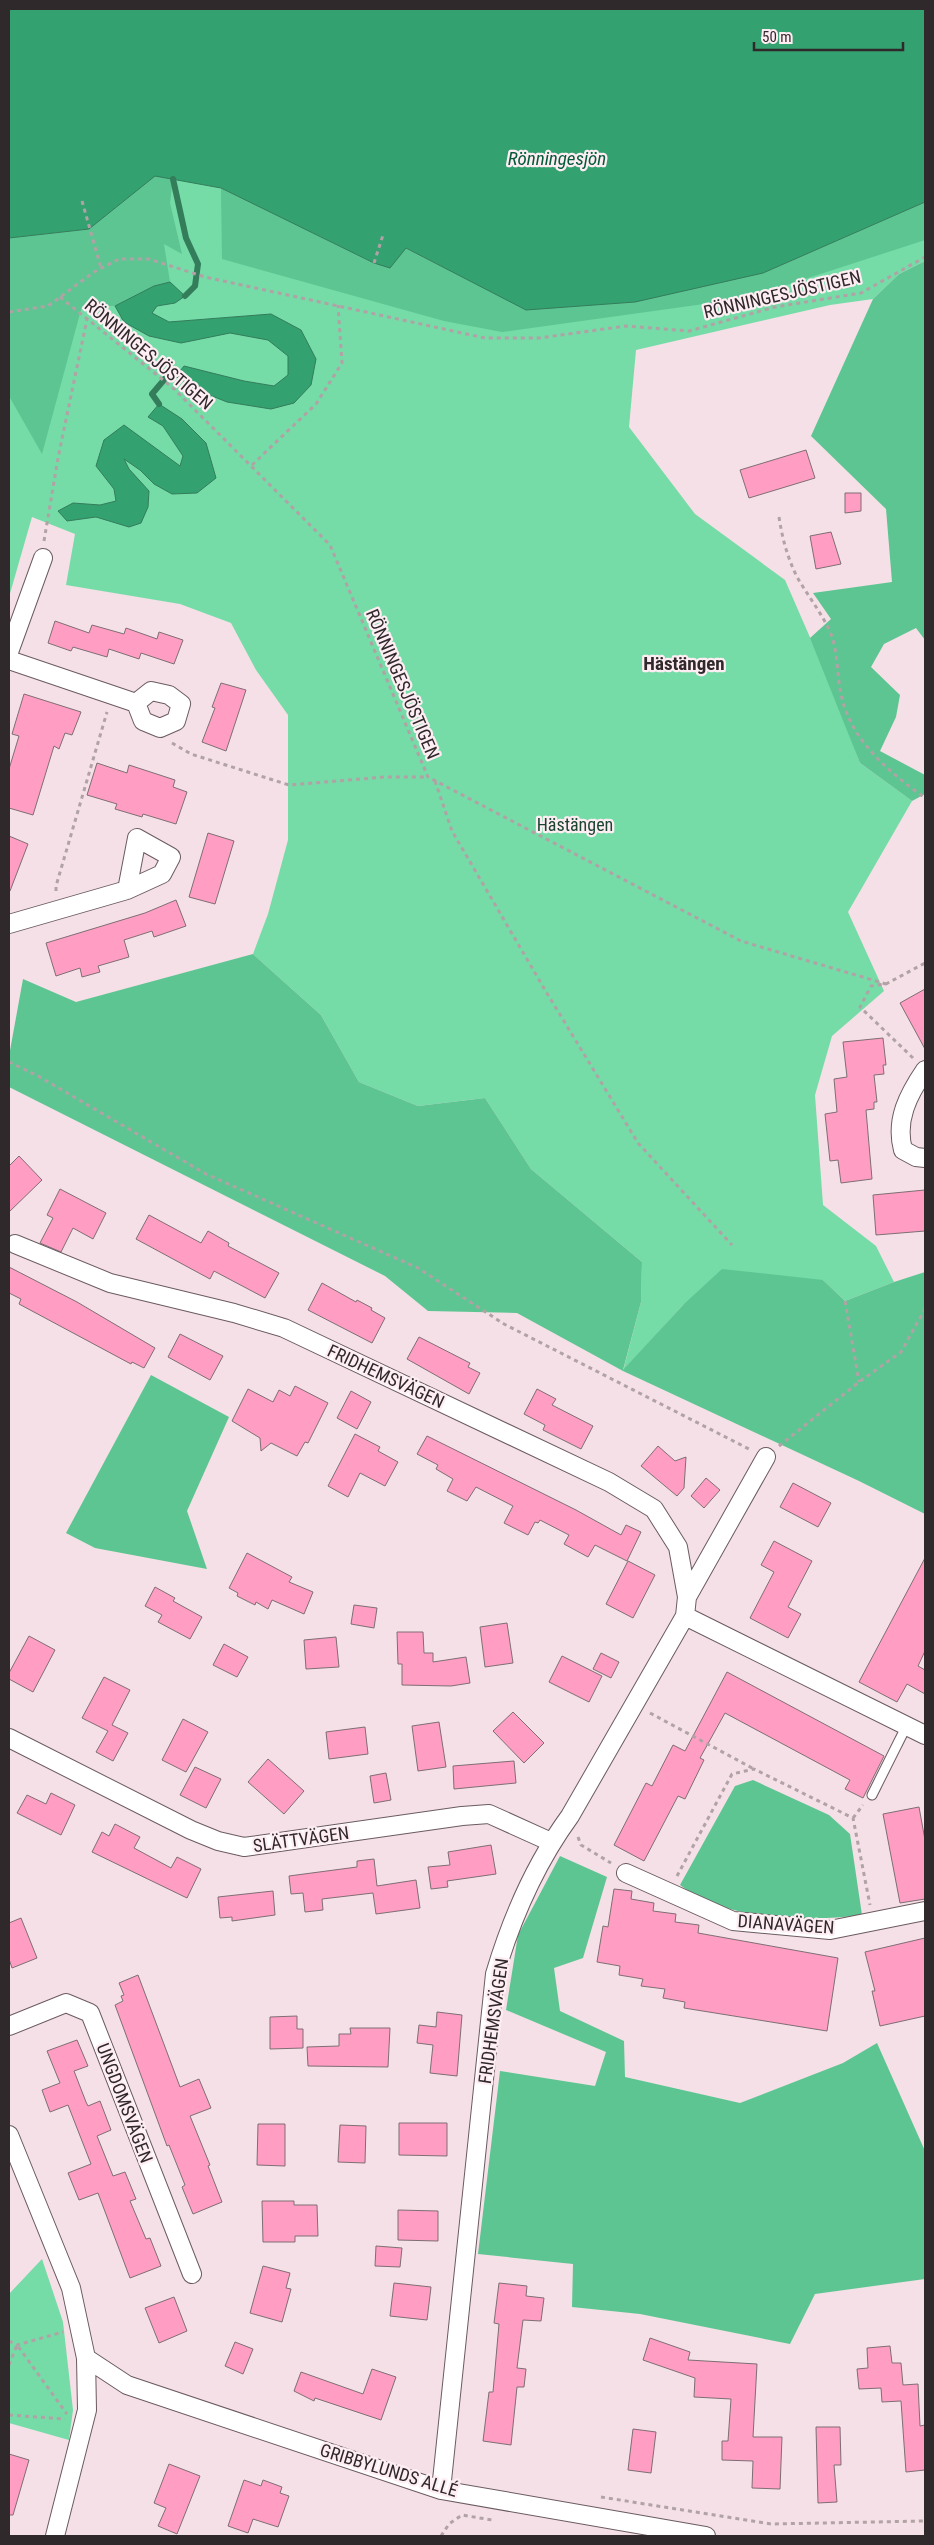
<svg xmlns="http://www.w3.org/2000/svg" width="934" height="2545" viewBox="0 0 934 2545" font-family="'Roboto Condensed',sans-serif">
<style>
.green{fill:#75dba7}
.forest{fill:#5dc592}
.water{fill:#34a170;stroke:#337d5b}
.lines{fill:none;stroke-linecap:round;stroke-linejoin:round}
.stream{stroke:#337d5b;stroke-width:6}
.building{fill:#ff9dc2;stroke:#7f6e74}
.lane-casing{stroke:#6b5b60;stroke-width:11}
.street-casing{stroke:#6b5b60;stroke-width:20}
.path{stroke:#b1a2a6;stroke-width:3;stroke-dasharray:4 4;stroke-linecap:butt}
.lane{stroke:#fff;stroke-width:9}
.street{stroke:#fff;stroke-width:18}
.labels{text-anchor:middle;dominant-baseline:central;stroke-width:4.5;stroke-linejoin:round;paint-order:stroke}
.street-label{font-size:18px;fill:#30292b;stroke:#feeef3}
.park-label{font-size:18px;fill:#1a4530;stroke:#feeef3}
.water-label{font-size:19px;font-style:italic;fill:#045a39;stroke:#feeef3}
.neighbourhood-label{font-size:19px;font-weight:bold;fill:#30292b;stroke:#feeef3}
</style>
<rect width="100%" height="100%" fill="#f4e0e6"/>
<path class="green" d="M155,175L221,188L374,263L763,273L925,202V261L899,274L873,299L830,305L636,350L629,427L695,514L785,580L832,688L860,763L912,801L848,912L884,991L832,1036L815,1095L823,1205L876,1246L894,1282L845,1301L823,1280L683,1305L623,1371L641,1302L642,1262L531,1169L485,1098L418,1106L359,1082L321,1015L253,954L268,914L288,840V715L256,670L231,623L180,604L66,585L75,534L32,517L9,597V238L89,229Z
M42,2259L63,2322L73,2410L69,2440L9,2423V2294Z"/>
<path class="forest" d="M155,175L173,179L170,203L182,254L164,244L170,282L154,286L115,306H82L42,454L9,396V238L89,229Z
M221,188L374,263L406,248L526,310L763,273L925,202V240L747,298L502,332L444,321L222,259Z
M925,261V640L916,628L884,644L871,667L900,695L896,717L880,751L925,775V794L912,801L860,763L810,638L831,619L813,593L892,582L886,509L811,436L873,299L899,274Z
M253,954L321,1015L359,1082L418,1106L485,1098L531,1169L642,1262L641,1302L623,1370L683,1305L722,1269L823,1280L845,1301L894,1282L925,1272V1514L859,1481L623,1371L517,1313L428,1311L385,1276L9,1087V1056L23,979L76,1002Z
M151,1375L229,1417L187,1511L207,1569L95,1548L66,1533Z
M753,1780L829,1815L850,1834L862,1915C806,1922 726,1921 680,1885L735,1786Z
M560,1856L607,1877L583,1958L554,1968L560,2011L624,2041L625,2077L740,2103L843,2063L877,2043L925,2151V2279L815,2294L790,2344L640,2314L572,2307L573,2264L478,2254L500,2071L595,2086L606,2052L506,2010L518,1935Z"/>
<path class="water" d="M9,9H925V202L763,273L635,302L526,310L406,248L390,268L374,263L221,188L155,176L89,229L9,238Z
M170,282L185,296L175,303L157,306L152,313L169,322L271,314L301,330L316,359L311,385L294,403L271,409L227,402L190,387L177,375L184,366L244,381L274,386L288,375V356L268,340L230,333L181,343L149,336L124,322L115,306L154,286Z
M159,404L182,419L206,443L216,478L197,493L172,494L154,484L140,470L124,459L129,469L149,491L148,507L141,523L129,527L96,517L67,521L58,511L73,503L100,505L116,501L114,489L96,466L104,440L124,425L180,466L183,456L163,426L148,417Z"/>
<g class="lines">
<path class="stream" d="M173,179L186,238L198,264L195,286L185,296
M159,404L152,394L169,374L177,375"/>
</g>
<path class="building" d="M806,450L815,478L749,498L740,470Z
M845,493H861V511L845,513Z
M831,532L841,564L816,569L810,536Z
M55,621L89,633L92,625L124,634L126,628L157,639L159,632L183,640L174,664L141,653L139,659L109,649L107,657L73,647L71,651L48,643Z
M221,683L246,690L226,751L202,742L215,708L212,707Z
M24,694L81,712L72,735L65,733L59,749L54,746L33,815L9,808V769L19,736L12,734Z
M97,763L127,773L129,765L175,780L173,787L187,792L176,824L143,814L142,817L115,809L117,804L87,795Z
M208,833L234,841L215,904L189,897Z
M9,836L28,844L10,891H9Z
M176,900L186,926L154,937L152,931L124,940L129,957L98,966L100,972L82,977L80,968L56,976L46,943L145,913Z
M925,989V1049L900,1003Z
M883,1038L886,1065H883L884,1074L874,1075L877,1102H874V1109L866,1110L872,1179L841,1183L838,1160L830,1161L825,1114L837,1112L834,1079L847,1077L843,1042Z
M19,1156L42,1180L9,1212V1166Z
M60,1189L106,1213L93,1239L73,1228L61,1252L40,1243L53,1218L47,1215Z
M925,1190V1231L876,1235L873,1195Z
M149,1215L201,1243L208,1231L229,1243L228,1246L279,1273L265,1298L214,1271L210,1279L136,1239Z
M9,1267L77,1302L155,1348L144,1368L132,1362L131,1364L19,1304L21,1299L9,1293Z
M322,1283L356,1302L357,1300L372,1308L371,1310L385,1318L372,1343L308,1310Z
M180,1334L223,1356L210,1380L168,1357Z
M419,1337L470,1363L468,1367L480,1373L469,1394L407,1359Z
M295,1386L328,1403L308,1443L305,1442L297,1456L271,1443L261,1451L260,1438L232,1421L248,1389L273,1402L279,1390L290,1396Z
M537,1389L556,1399L552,1405L593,1426L581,1449L543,1430L545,1425L524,1414Z
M351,1391L371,1402L357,1429L337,1418Z
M355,1434L380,1447L378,1451L398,1462L385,1486L360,1473L348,1497L328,1486Z
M427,1436L576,1510L621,1535L626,1525L641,1532L627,1561L595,1545L588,1557L564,1544L569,1535L540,1520L538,1523L535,1522L528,1535L504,1523L513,1506L476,1487L467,1501L447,1491L453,1479L436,1469L438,1465L417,1454Z
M658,1446L675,1461L686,1457L684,1488L677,1496L641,1466Z
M706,1478L720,1490L704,1508L691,1496Z
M793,1483L831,1503L818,1527L780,1507Z
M774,1541L812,1561L788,1607L801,1614L788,1638L750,1618L774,1572L761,1565Z
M247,1553L292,1577L289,1582L313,1592L304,1614L272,1600L268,1609L256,1602L255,1605L237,1596L238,1593L229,1588Z
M925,1558V1651L918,1666L925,1670V1694L907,1684L897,1702L859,1682Z
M628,1561L655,1575L633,1618L606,1604Z
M155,1587L175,1598L173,1601L202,1617L190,1639L158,1622L162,1615L145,1606Z
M354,1605L377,1608L374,1628L351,1624Z
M507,1623L513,1663L485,1667L480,1627Z
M397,1632H423L424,1653H433V1662L466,1657L470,1683L451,1686L402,1685V1664H398Z
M29,1636L55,1650L33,1692L9,1679V1673Z
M336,1637L339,1667L306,1669L304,1640Z
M224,1644L248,1657L237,1677L213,1665Z
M601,1653L619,1662L611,1678L593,1669Z
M562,1656L602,1676L589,1702L549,1682Z
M727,1672L884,1756L863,1798L845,1789L850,1780L725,1713L700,1758L704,1760L685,1799L678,1796L644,1861L614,1845L646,1783L652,1786L673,1745L685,1751Z
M104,1677L130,1690L112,1725L128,1733L113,1761L96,1752L108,1731L82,1718Z
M513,1712L544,1743L524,1763L493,1731Z
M183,1719L208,1732L186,1772L162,1760Z
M439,1722L446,1767L418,1771L412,1726Z
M365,1727L368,1754L329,1759L326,1732Z
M268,1759L304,1791L284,1814L248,1782Z
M514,1761L516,1783L454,1789L453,1766Z
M195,1767L221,1779L206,1808L180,1795Z
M386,1773L391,1800L374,1803L370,1776Z
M51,1793L75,1805L61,1835L17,1813L27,1795L46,1804Z
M919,1807L925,1840V1899L900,1903L883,1814Z
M115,1824L140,1837L134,1848L171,1868L177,1857L201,1869L187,1898L92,1852L102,1832L109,1836Z
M491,1845L496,1874L447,1881L448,1887L431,1889L428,1867L450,1865L448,1852Z
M374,1859L377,1886L416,1880L420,1908L376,1914L373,1893L322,1899L323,1910L305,1912L303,1893L291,1894L289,1876L357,1867V1861Z
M614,1889L632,1891L631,1899L654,1903L653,1911L676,1914L675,1922L699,1925L698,1933L838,1958L827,2031L684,2008L685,2002L663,1998L665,1989L641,1986L643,1979L619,1975L620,1966L597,1962L603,1926L608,1927Z
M273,1891L275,1915L232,1921V1917L220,1918L218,1897Z
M21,1918L37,1958L12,1968L9,1959V1923Z
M925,1938V2016L880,2026L872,1991H875L865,1952Z
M138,1975L180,2087L199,2079L211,2108L190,2116L210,2165L208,2166L222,2202L193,2214L182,2187L185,2185L169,2145L167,2146L115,2005L123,2001L121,1996L124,1995L119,1983Z
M437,2012L462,2015L457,2076L430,2073L433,2045L417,2043L419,2025L436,2027Z
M297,2016V2029H303V2048L270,2049V2017Z
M350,2028H390L388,2067L308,2066L307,2047L339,2046V2034H351Z
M77,2040L88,2066L74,2071L86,2102L88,2106L100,2101L111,2130L97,2136L113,2176L125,2172L136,2199L130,2201L146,2239L150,2238L161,2266L130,2278L98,2193L79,2200L68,2173L91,2164L68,2105L50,2112L42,2090L60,2083L47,2051Z
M399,2123H447V2156L399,2155Z
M258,2124H285V2166L257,2165Z
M340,2125L366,2126L365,2163L338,2162Z
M262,2201H294V2205H317L318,2236H295V2242H263Z
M398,2210L438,2211V2241L398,2240Z
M376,2246L402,2248L400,2267L375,2266Z
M263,2266L290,2273L286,2288L291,2289L282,2322L250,2313Z
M394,2283L431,2287L427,2320L390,2316Z
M499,2283L527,2286L526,2296L544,2298L541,2321L523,2320L517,2368L526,2369L524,2387H517L511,2445L483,2441L489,2392H493L499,2324L494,2323Z
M174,2297L187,2331L159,2343L145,2308Z
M650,2338L690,2352L688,2360L757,2364L753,2437H782L780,2489L752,2488L753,2461L722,2460V2441H728L731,2399L694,2397L695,2378L643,2360Z
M235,2342L253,2349L243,2374L225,2366Z
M890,2346L892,2363H901L903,2385L918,2384L920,2426L925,2425V2470L906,2472L901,2401L882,2402L881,2388L859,2389L857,2369L868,2368L867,2348Z
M372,2369L396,2377L381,2420L315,2398L314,2401L294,2391L301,2372L363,2394Z
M816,2427H840L841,2465H834L837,2502L818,2503Z
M633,2429L656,2432L651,2473L628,2470Z
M9,2454L29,2460L13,2515H9Z
M169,2464L200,2476L177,2534L158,2526L166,2508L154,2503Z
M244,2480L261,2486L263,2480L282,2487L280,2493L289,2496L278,2527L253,2519L248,2533L228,2526Z"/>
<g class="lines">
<g class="lane-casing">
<path id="lane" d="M872,1795L907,1725"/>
</g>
<g class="street-casing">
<path id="street" d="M9,652L43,558
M9,660L136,703L143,721L160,728L176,721L181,704L169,695L151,691L136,703
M9,924L127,890L162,874L171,857L137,838L127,890
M925,1070C908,1095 895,1120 903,1150L916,1157L925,1158
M15,1244L110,1283L234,1313L284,1328L609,1482L654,1509L678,1547L687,1597L685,1616L570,1816C535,1864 512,1917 495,1974L441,2490
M687,1597L766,1457
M685,1616L925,1735
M9,1738L191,1830L218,1841L244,1847L462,1816L489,1814L551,1842
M626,1873L733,1921L830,1930L925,1911
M9,2026L66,2003L90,2013L192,2274
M9,2135L71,2288L86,2358L87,2410L55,2536
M86,2358L127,2385L441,2490L706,2536"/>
</g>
<path class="path" d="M82,201L101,268
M374,263L383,235
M60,297L173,388L330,545L428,777L741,941L886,984
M9,312L48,306L94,272L119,259H149L205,277L485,338H539L626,326L689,331L775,307L861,293L925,257
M252,465L316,404L342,363L338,305
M779,517C782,537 787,556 796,575C807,595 822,613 831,634C838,652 837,676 841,694C850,740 889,772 925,798
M44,541L58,458L87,319
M172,743L191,754L289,785L385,777H428
M435,781L452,831L545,990L638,1143L732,1245
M56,891V886L107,712
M913,1058L860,1007L871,986L886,984L925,963
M9,1062L38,1076L206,1174L418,1268L504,1324L749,1449
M845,1301L859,1382
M779,1446L859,1382L901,1352L925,1309
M650,1713L754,1769
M853,1818L863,1805
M578,1837L581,1845L611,1863
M677,1876L732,1774L754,1769L853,1818L870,1905
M9,2341L17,2345L63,2332
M9,2365L17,2345L67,2414
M9,2415L65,2419
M601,2497L771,2524L925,2521
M441,2536L449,2524L462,2515L492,2520"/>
<use href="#lane" class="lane"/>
<use href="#street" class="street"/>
</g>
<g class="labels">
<g class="street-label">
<text transform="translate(782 294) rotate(-13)">RÖNNINGESJÖSTIGEN</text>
<text transform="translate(149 354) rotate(40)">RÖNNINGESJÖSTIGEN</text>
<text transform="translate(403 684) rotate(67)">RÖNNINGESJÖSTIGEN</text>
<text transform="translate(386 1376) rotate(25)">FRIDHEMSVÄGEN</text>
<text transform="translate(301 1839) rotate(-8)">SLÄTTVÄGEN</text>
<text transform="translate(786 1924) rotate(4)">DIANAVÄGEN</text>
<text transform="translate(493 2021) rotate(-82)">FRIDHEMSVÄGEN</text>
<text transform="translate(125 2103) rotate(69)">UNGDOMSVÄGEN</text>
<text transform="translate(389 2470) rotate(17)">GRIBBYLUNDS ALLÉ</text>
</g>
<g class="park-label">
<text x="575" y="824">Hästängen</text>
</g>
<g class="water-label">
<text x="557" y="158">Rönningesjön</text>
</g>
<g class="neighbourhood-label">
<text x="684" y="663">Hästängen</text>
</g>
</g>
<rect width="934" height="2545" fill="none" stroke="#30292b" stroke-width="20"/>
<path d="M754 42v8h149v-8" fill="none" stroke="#30292b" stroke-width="2.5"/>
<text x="762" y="42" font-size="15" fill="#30292b" stroke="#feeef3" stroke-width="4" paint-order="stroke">50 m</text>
</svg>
